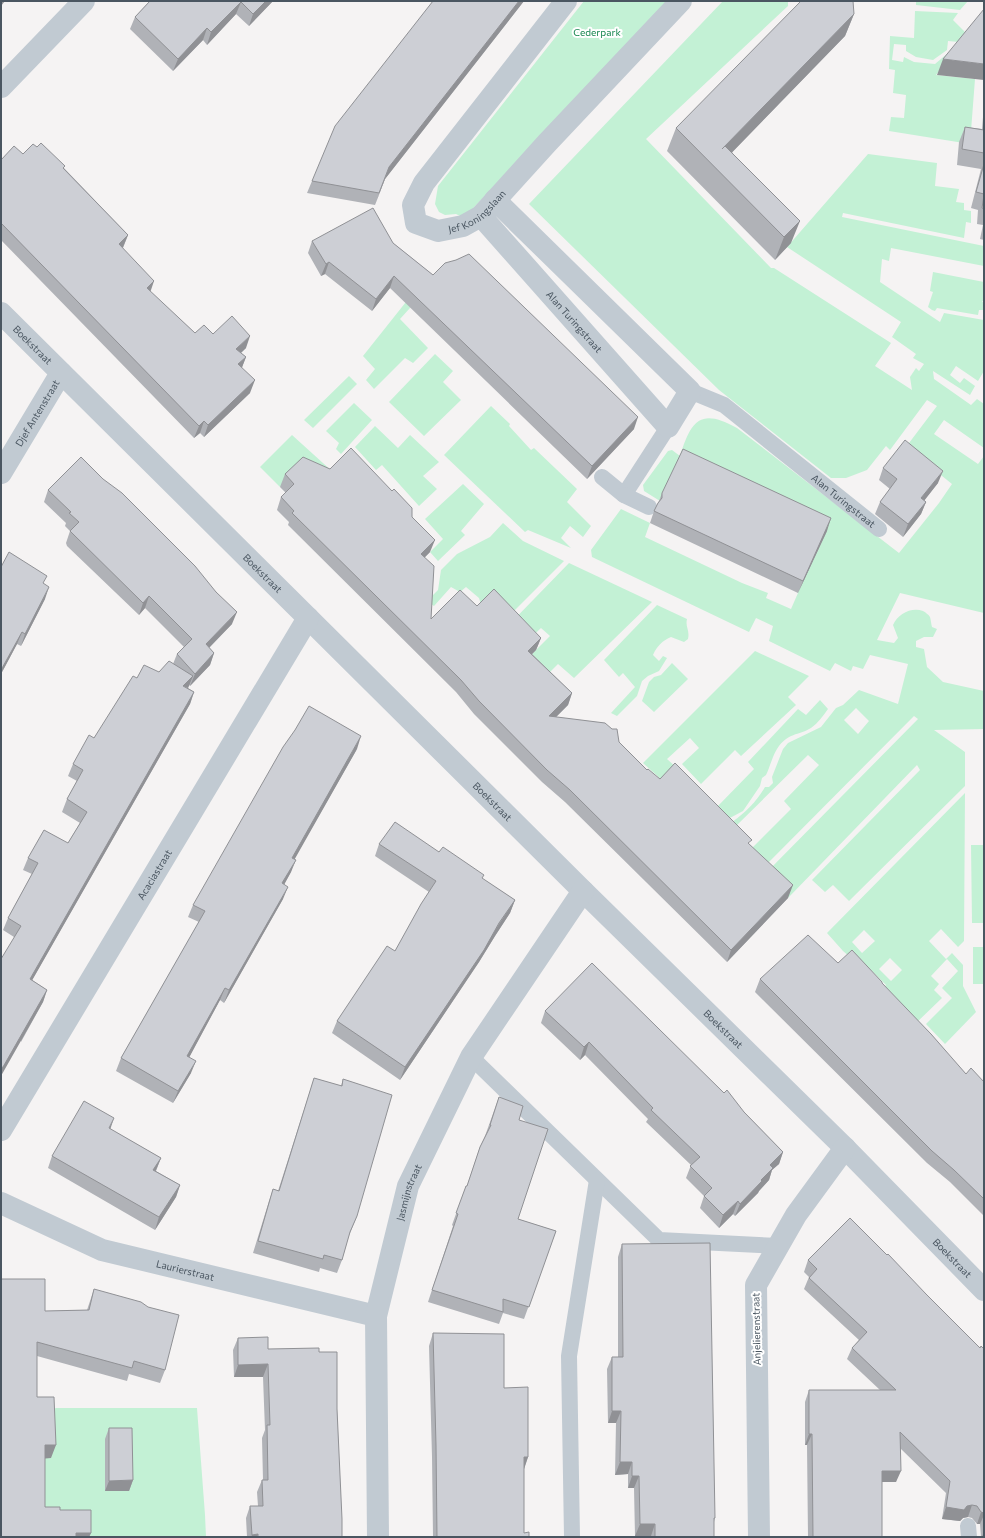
<svg xmlns="http://www.w3.org/2000/svg" width="985" height="1538" viewBox="0 0 985 1538" font-family="Commissioner,sans-serif">
<style>
.green{fill:#c3f1d5;fill-rule:evenodd}
.lines{fill:none;stroke-linecap:round;stroke-linejoin:round}
.service{stroke:#c1cad2;stroke-width:16}
.minor{stroke:#c1cad2;stroke-width:22}
.wall{fill:#b0b2b7}
.shaded-wall{fill:#909195}
.building{fill:#cdcfd5;stroke:#909195}
.labels{text-anchor:middle;dominant-baseline:central;stroke-width:4;stroke-linejoin:round;paint-order:stroke}
.park-label{font-size:10px;fill:#17864f;stroke:#fff}
.street-label{font-size:10px;fill:#4a5661;stroke:#fff}
</style>
<rect width="100%" height="100%" fill="#f5f3f3"/>
<path class="green" d="M584,1H668L464,218L456,214L445,215L439,212L435,204L438,186Z
M723,1H788V6L646,139L771,268H774L891,343L875,366L912,390L910,377L916,368L919,371L924,364L913,358L916,354L892,337L901,322L787,247L868,154L937,163L935,186L959,189L956,202L964,203V210L971,211V223L966,222L964,238L843,213L842,217L984,246V266L891,248L889,261L882,259L880,282L940,322L944,313L984,320V371L978,381L956,366L950,375L960,383L964,378L975,386L970,395L933,371L934,379L971,405L977,399L984,404V448L944,420L934,434L978,464L984,456V613L900,593L877,640L894,643L898,638L893,625C898,614 911,607 923,611C925,612 929,615 930,617C931,620 931,624 932,627L937,629L933,637H924L916,641V647L924,649L927,667L943,682L984,691V729L934,730L965,752V786L849,901L833,885L825,892L812,880L920,770L917,765L788,898L764,875L918,719L914,716L767,864L751,849L791,809L784,801L819,765L808,755L736,826L732,822C746,812 756,802 765,787H769L773,783L772,777L783,749L788,743L821,727L836,708L843,705L859,690L898,704L908,664L870,655L863,669L853,666L851,671L835,663L830,671L769,641L773,626L756,618L749,632L592,557L591,550L621,509L650,523L645,537L742,583L768,593L766,598L791,609L798,593L678,461L660,501L644,491L643,485L668,451L672,450L680,456C691,421 700,407 737,428L899,553L939,503L952,484L906,447L937,406L927,400L890,450L886,446L867,470L846,478H831L719,390L529,204ZM856,708L869,721L858,734L844,720Z
M916,1H968L960,10L916,5Z
M915,11L958,13L953,20L966,33L959,42L948,41L947,50L933,60L916,57L906,51V45L894,44L892,60L903,62L904,57L914,62L935,64L948,53L951,56L936,75L975,79L970,144L889,131L891,117L904,118L906,95L893,93L895,70L889,69L890,36L914,38Z
M933,272L984,282V301H982L984,304V310H979L978,315L937,308L935,311L932,310L928,307L933,292L930,291Z
M440,275L400,319L428,348L413,363L405,358L374,389L366,380L375,369L363,356L425,278Z
M435,354L453,371L443,382L461,400L424,436L389,402Z
M349,376L357,384L313,428L304,420Z
M354,403L372,420L341,454L336,449L339,443L326,431Z
M491,406L510,424L509,426L531,450L534,448L577,489L567,502L591,526L583,537L570,526L561,538L571,548L528,530L525,532L444,455Z
M375,426L398,448L410,435L439,462L423,476L437,489L419,506L382,465L376,470L355,447Z
M292,435L334,473L296,470L280,487L260,467Z
M463,484L484,504L461,531L465,535L438,561L430,552L443,539L425,519Z
M503,523L523,541L564,561L507,618L482,608L479,598L466,587L460,592L451,587L434,606L427,601L438,590L441,570L457,554L490,537Z
M569,563L652,602L574,678L558,664L542,680L523,663L550,636L541,628L519,649L500,634Z
M657,605L687,619C685,627 690,630 688,639L684,642L671,637C662,641 657,646 653,655L659,661L663,656L667,658L659,671L648,676L642,681L637,696L617,716L611,713L635,687L623,673L619,677L604,660Z
M755,651L809,676L788,697L796,705L741,756L735,750L701,784L682,764L699,748L690,738L667,759L678,769L664,782L643,763Z
M672,663L688,679L654,712L642,701L649,682L654,677L661,675Z
M820,700L828,709C823,716 818,723 811,728C798,736 788,732 777,749C772,757 770,767 766,775L762,778L760,786L743,811L728,819L716,808L754,769L748,762L798,709L806,715Z
M965,793L964,941L958,947L941,929L929,941L946,959L952,953L963,965V986L976,1012L945,1044L926,1024L952,998L942,988L958,971L947,959L931,976L939,984L934,990L942,998L914,1025L883,989L886,985L868,967L865,970L843,951L827,933ZM864,930L875,941L862,953L852,942ZM890,958L902,970L891,981L879,969Z
M971,845H984V923H972Z
M973,947H984V984H973Z
M56,1408H197L205,1515L206,1537H86L55,1523L1,1445L50,1410Z"/>
<g class="lines">
<g class="service">
<path id="s1" d="M690,391L724,405L879,529"/>
<path d="M602,477L624,495L668,427"/>
<path d="M624,495L649,507"/>
<path d="M471,1057L659,1240L778,1246"/>
<path d="M968,1526L969,1537"/>
<path d="M572,1537L569,1356L597,1180"/>
</g>
<g class="minor">
<path id="s2" d="M566,1L424,183L413,205L416,223L438,231L463,226L481,216L547,143L681,1"/>
<path d="M1,87L84,1"/>
<path id="s3" d="M481,216L668,427L690,391L495,200"/>
<path id="s4" d="M1,313L583,891L845,1148L984,1290"/>
<path id="s5" d="M1,473L61,373"/>
<path id="s6" d="M1,1130L308,618"/>
<path id="s7" d="M1,1203L102,1250L376,1316"/>
<path id="s8" d="M378,1537L376,1316L408,1186L471,1057L583,891"/>
<path d="M759,1537L756,1285L796,1215L845,1148"/>
</g>
</g>
<path class="wall" d="M150,1H273L249,26L236,14L207,45L203,40L173,71L130,29L135,17Z
M433,1H524L385,179L375,205L307,193L312,181Z
M854,14L845,36L732,152L791,243L775,260L667,151L676,128Z
M984,105V240L980,239L983,225L977,224L978,210L971,208L981,169L957,165L959,142L965,127L982,129Z
M37,147L64,168L128,235L123,248L150,292L195,333L213,334L246,348L241,353L246,357L242,367L250,393L204,437L200,433L194,438L1,240V160L23,154Z
M312,241L393,243L433,275L634,429L587,479L390,288L372,311L325,274L321,276L308,253Z
M883,468L938,483L924,500L926,502L921,514L903,537L875,514L880,502L890,489L879,480Z
M285,474L412,517L430,552L425,557L431,619L477,606L541,638L536,650L532,654L572,693L568,705L556,717L619,742L647,770L750,845L788,898L727,962L565,802L542,782L474,714L456,692L288,525L289,522L277,510L281,497L286,493L280,487Z
M48,490L232,624L209,648L214,653L210,665L190,686L189,685L188,688L194,692L190,704L32,980L47,990L43,1002L21,1042L14,937L3,930L8,918L32,874L23,870L28,858L68,843L80,823L62,812L67,799L77,781L68,776L73,764L94,738L137,678L159,672L173,664L177,654L184,647L145,608L139,615L67,546L66,543L70,531L65,526L66,523L44,502Z
M662,493L827,531L798,593L650,523L654,511L659,501Z
M44,583L45,599L21,646L17,644L1,674Z
M357,749L294,859L291,872L284,884L283,899L224,1003L220,1000L189,1057L191,1073L173,1103L116,1071L121,1058L199,922L188,917L193,905Z
M379,844L439,852L483,879L515,900L510,913L495,936L479,962L400,1080L332,1033L337,1021L395,951L429,892L375,856Z
M838,963L882,984L966,1074L984,1082V1216L950,1182L927,1163L755,992L760,979Z
M545,1011L744,1112L783,1152L779,1164L772,1170L769,1180L759,1191L758,1193L735,1216L733,1214L719,1228L700,1208L704,1196L686,1178L691,1165L646,1122L648,1119L585,1055L580,1060L541,1023Z
M314,1078L341,1086L343,1079L357,1216L348,1238L342,1260L337,1273L320,1268L319,1272L253,1253L269,1201L273,1189L278,1191L310,1091Z
M499,1097L519,1120L518,1219L556,1231L524,1319L503,1313L499,1324L428,1302L453,1226L452,1225L466,1186H467L480,1147L485,1136Z
M110,1129L161,1158L156,1171L180,1185L176,1197L155,1230L48,1168L52,1156Z
M622,1244L715,1518L714,1522V1537H651V1536H635L634,1488H628V1474L615,1475L616,1423H608L607,1369L612,1357H618V1257Z
M808,1260L926,1294L980,1348L984,1349V1537H981L980,1524H977L972,1518L968,1517L963,1518L960,1521L942,1519L946,1493L900,1448L896,1482H882V1537H808L807,1445H805V1402L809,1390H880L847,1359L852,1348L859,1340L804,1289L809,1277L804,1272Z
M1,1279L45,1311L87,1310L94,1289L165,1370L160,1383L129,1374L127,1381L37,1356V1397L51,1458H45V1507L60,1510L91,1533L89,1537H1Z
M433,1333L504,1388L528,1457L524,1469V1533L529,1537H433L432,1457L429,1346Z
M238,1338L268,1349L319,1352L337,1409L342,1537H247L246,1518L250,1506H258L257,1492L262,1480H263L262,1438L265,1430L263,1377H234L233,1350Z
M109,1428L133,1480L129,1491H105V1439Z"/>
<path class="shaded-wall" d="M1,1H5L1,6Z
M266,1H273L249,26L253,14Z
M519,1H524L385,179L375,205L389,167Z
M241,2L236,14L207,45L211,32Z
M854,14L845,36L716,169L722,149Z
M207,28L203,40L173,71L178,59Z
M943,59L984,64V80L937,75Z
M800,221L791,243L775,260L784,237Z
M128,235L123,247L114,256L119,244Z
M329,262L325,274L321,276L326,264Z
M394,276L390,288L372,311L376,299Z
M154,281L150,293L147,288Z
M250,336L246,348L232,361L236,349Z
M246,357L241,370L238,364Z
M255,380L250,393L204,437L208,425Z
M638,417L634,429L587,479L592,466Z
M204,421L200,433L194,438L199,426Z
M943,471L938,483L917,510L921,498Z
M926,502L921,514L903,537L908,524Z
M831,518L827,531L798,593L803,581Z
M435,540L430,552L416,566L421,554Z
M49,587L45,599L21,646L25,634Z
M149,596L145,608L139,615L143,603Z
M237,612L232,624L201,656L206,644Z
M22,632L17,644L1,674V670Z
M541,638L536,650L523,663L528,651Z
M214,653L210,665L190,686L195,674Z
M193,676L188,688L183,686Z
M194,692L190,704L26,991L30,979Z
M572,693L568,705L545,728L549,716Z
M361,736L357,749L288,871L292,858Z
M296,860L291,872L278,896L282,883Z
M793,885L788,898L727,962L731,950Z
M288,887L283,899L224,1003L229,990Z
M515,900L510,913L495,936L479,962L400,1080L405,1067Z
M225,988L220,1000L183,1069L187,1056Z
M47,990L43,1002L1,1076V1068Z
M589,1042L585,1055L580,1060L584,1047Z
M196,1061L191,1073L173,1103L178,1091Z
M114,1118L110,1130L109,1128Z
M783,1152L779,1164L772,1170L769,1180L759,1191L758,1193L735,1216L740,1204L761,1180L770,1165Z
M161,1158L156,1170L149,1182L153,1170Z
M180,1185L176,1197L155,1230L159,1217Z
M738,1201L733,1214L719,1228L723,1215Z
M268,1364L263,1377H234L238,1365Z
M612,1411H621L616,1423H608Z
M809,1434H812L807,1445H805Z
M45,1445H56L51,1458L40,1459Z
M524,1457H528L524,1469Z
M620,1462H632L628,1474L615,1475Z
M882,1471H901L896,1482H878Z
M632,1476H639L634,1488H628Z
M133,1480L129,1491H105L109,1481Z
M972,1505L968,1517L963,1518L960,1521L942,1519L946,1507L967,1506Z
M981,1512L984,1513V1515L980,1524H977Z
M640,1524H655L651,1536H635Z
M984,1531V1537H982Z
M76,1533H91L89,1537H75Z
M258,1534L257,1537H251L252,1535Z"/>
<path class="building" d="M150,1H266L253,14L241,2L211,32L207,28L178,59L135,17Z
M433,1H519L389,167L379,193L312,181L335,126Z
M801,1H853L854,14L722,149L725,146L800,221L784,237L676,128Z
M984,9V64L943,59Z
M965,127L984,130V153L962,149Z
M41,143L65,166L63,168L128,235L119,244L154,281L147,288L195,333L204,325L213,334L232,316L250,336L236,349L246,357L238,364L255,380L208,425L204,421L199,426L1,223V160L14,146L23,154L33,144L37,147Z
M984,164V194L976,192Z
M984,195V209L982,208Z
M373,208L393,243L433,275L445,263L456,260L469,254L638,417L592,466L394,276L376,299L329,262L326,264L312,241Z
M905,440L943,471L921,498L926,502L908,524L880,502L897,479L883,468Z
M351,448L392,491L394,489L412,508V517L435,540L421,554L434,566L431,619L460,590L477,606L494,589L541,638L528,651L572,693L549,716L605,723L612,729H617L619,742L647,770L648,769L660,779L675,763L752,840L748,843L793,885L731,950L570,790L547,770L479,701L461,680L292,513L294,511L281,497L294,484L285,474L303,457L330,469Z
M683,449L831,518L803,581L654,511L658,503L662,498V493Z
M81,457L103,479L122,493L195,566L216,592L237,612L206,644L214,653L195,674L177,654L192,639L149,596L143,603L72,533L70,531L79,522L69,513L71,512L48,490Z
M9,552L47,576L43,583L49,587L25,634L22,632L1,670V567Z
M169,661L193,676L183,686L194,692L30,979L47,990L3,1067L1,1068V959L21,926L8,918L38,863L28,858L44,830L68,843L87,812L67,799L83,770L73,764L89,735L94,738L133,676L137,678L144,665L159,672Z
M309,706L361,736L292,858L296,860L282,883L288,887L229,990L225,988L187,1056L196,1061L178,1091L121,1058L205,911L193,905L283,747L295,730Z
M395,822L439,852L443,847L484,875L482,878L515,900L499,923L484,950L405,1067L337,1021L387,946L395,951L421,904L436,881L379,844Z
M808,935L838,963L852,950L882,982V983L931,1034L966,1074L971,1068L984,1082V1199L954,1170L932,1151L760,979Z
M592,963L724,1093L727,1090L744,1112L783,1152L770,1165L773,1168L761,1180L762,1181L740,1204L738,1201L723,1215L704,1196L712,1188L690,1166L700,1157L651,1110L653,1108L589,1042L584,1047L545,1011Z
M314,1078L342,1086L343,1079L392,1095L357,1216L350,1232L342,1260L324,1255L323,1259L258,1241L273,1189L279,1191Z
M499,1097L523,1106L519,1120L548,1129L518,1219L556,1231L529,1307L503,1299V1312L432,1290L458,1214L456,1213L466,1186H467L480,1147L491,1125H490Z
M84,1101L114,1118L109,1128L161,1158L153,1170L180,1185L159,1217L52,1156Z
M850,1218L887,1255L888,1254L926,1294L980,1348L981,1346L984,1349V1513L981,1512L977,1506L972,1505L967,1506L964,1510L946,1507L950,1481L900,1432L901,1471H882V1537H813L812,1434H809V1390H896L852,1348L867,1332L809,1278L817,1269L808,1260Z
M710,1243L715,1518H714V1537H655V1524H640L639,1476H632V1462H620L621,1411H612V1357H623L622,1244Z
M1,1279H45V1311L89,1310L94,1289L141,1302L148,1307L179,1315L165,1370L134,1361L132,1368L37,1342V1397H54L56,1445H45V1507H60V1510H91V1533H76V1537H1Z
M433,1333L504,1334V1388L528,1387V1457H524V1533L529,1532V1537H437L436,1445Z
M268,1337V1349L319,1348V1352H337V1409L342,1519V1537H258V1534L252,1535L250,1506H263L262,1480H268L267,1425H270L268,1364L238,1365V1338Z
M109,1428H132L133,1480L109,1481Z"/>
<g class="labels">
<g class="park-label">
<text x="597" y="32">Cederpark</text>
</g>
<g class="street-label">
<text stroke="none"><textPath href="#s2" startOffset="342">Jef Koningslaan</textPath></text>
<text stroke="none"><textPath href="#s3" startOffset="141">Alan Turingstraat</textPath></text>
<text stroke="none"><textPath href="#s4" startOffset="45">Boekstraat</textPath></text>
<text stroke="none"><textPath href="#s5" startOffset="70">Djef Antenstraat</textPath></text>
<text stroke="none"><textPath href="#s1" startOffset="190">Alan Turingstraat</textPath></text>
<text stroke="none"><textPath href="#s4" startOffset="369">Boekstraat</textPath></text>
<text stroke="none"><textPath href="#s4" startOffset="693">Boekstraat</textPath></text>
<text stroke="none"><textPath href="#s6" startOffset="298">Acaciastraat</textPath></text>
<text stroke="none"><textPath href="#s4" startOffset="1017">Boekstraat</textPath></text>
<text stroke="none"><textPath href="#s8" startOffset="349">Jasmijnstraat</textPath></text>
<text stroke="none"><textPath href="#s4" startOffset="1341">Boekstraat</textPath></text>
<text stroke="none"><textPath href="#s7" startOffset="197">Laurierstraat</textPath></text>
<text transform="translate(756 1329) rotate(-91)">Anjelierenstraat</text>
</g>
</g>
<rect width="985" height="1538" fill="none" stroke="#4a5661" stroke-width="4"/>
</svg>
